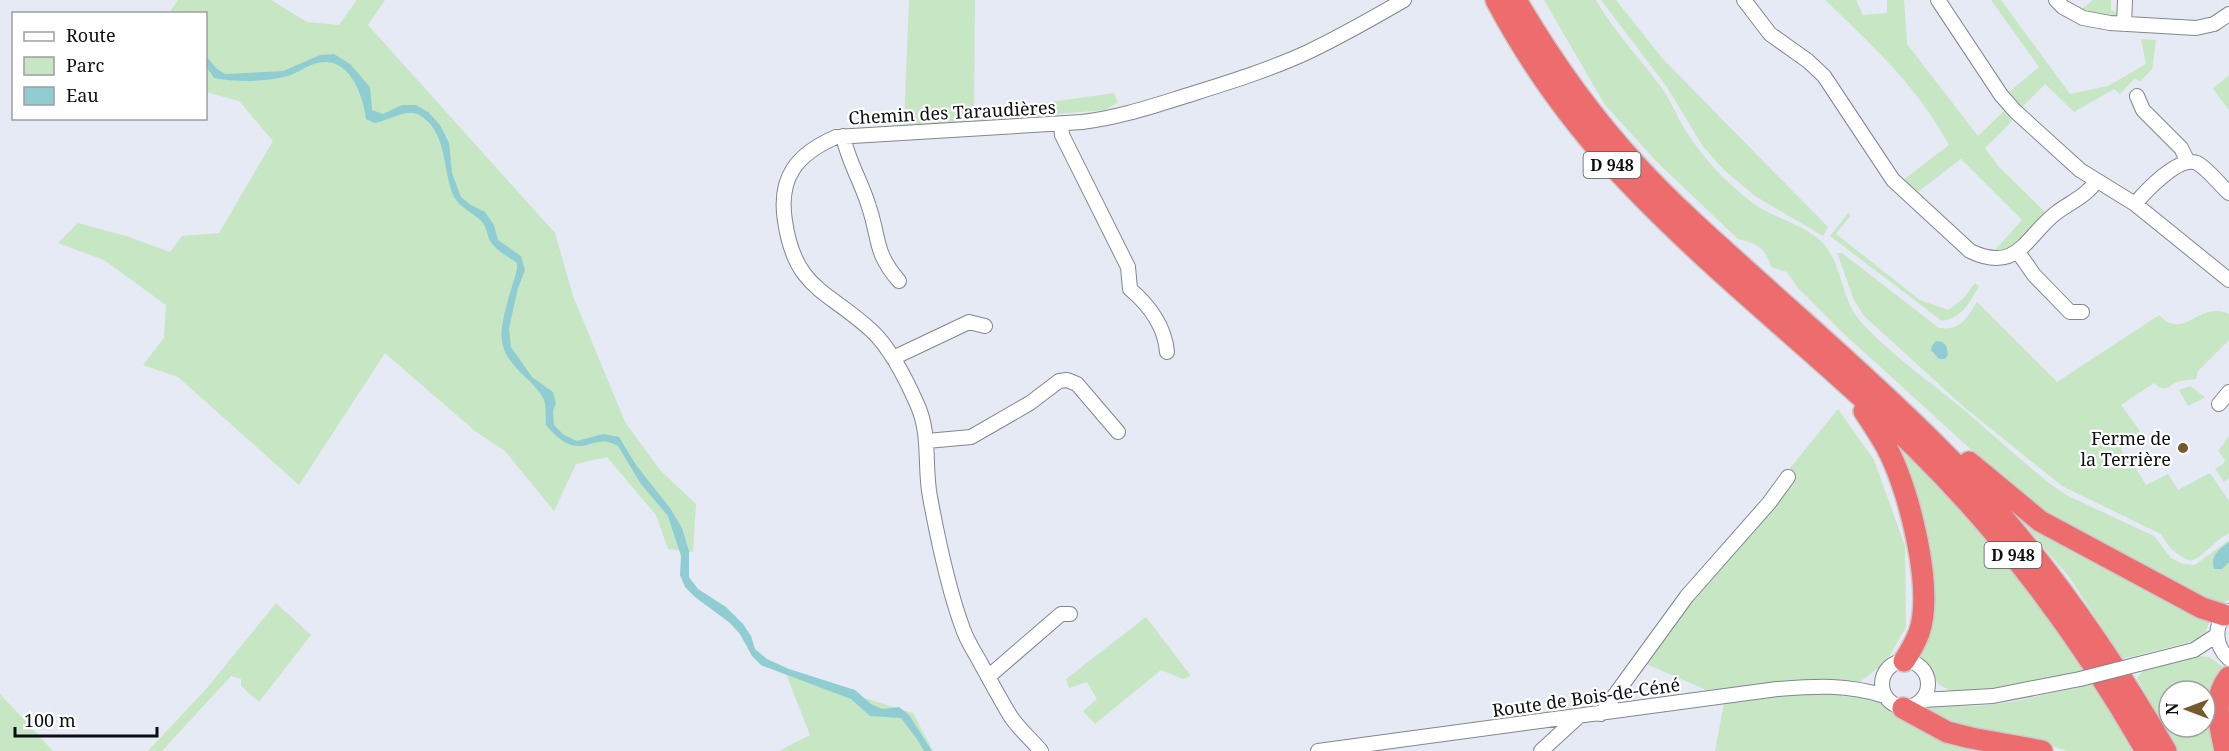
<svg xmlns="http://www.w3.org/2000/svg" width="2229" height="751" viewBox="0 0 2229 751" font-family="'Noto Serif',serif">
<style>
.green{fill:#c6e6c4;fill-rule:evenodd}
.water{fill:#8fcdd3}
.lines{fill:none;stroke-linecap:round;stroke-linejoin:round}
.minor-casing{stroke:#82868e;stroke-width:16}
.highway-casing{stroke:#cacacb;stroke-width:24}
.minor{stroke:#fff;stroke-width:14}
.highway{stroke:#ed6c6e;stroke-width:21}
.minor-bridge-casing{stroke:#82868e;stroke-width:16;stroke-linecap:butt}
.minor-bridge{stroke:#fff;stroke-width:14}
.poi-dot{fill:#765a2d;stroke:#fff;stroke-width:2}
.labels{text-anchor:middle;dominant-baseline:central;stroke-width:4.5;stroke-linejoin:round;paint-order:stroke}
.shield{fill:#fff;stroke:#555658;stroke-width:1.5}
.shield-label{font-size:16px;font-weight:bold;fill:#0c0e11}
.street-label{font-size:18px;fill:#0c0e11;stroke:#fff}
.poi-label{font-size:18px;fill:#0c0e11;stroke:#fff;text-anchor:end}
</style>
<rect width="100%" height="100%" fill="#e5eaf4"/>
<path class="green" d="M178,0H271L307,22L339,25L357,0H385L368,25L555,233L573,296L625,422L660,470L696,504L693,552L668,549L656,515L607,457L576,464L554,511L505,451L475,431L385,353L299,485L178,377L143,365L164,338L166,305L104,260L58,243L78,223L126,236L170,252L182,236L219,233L273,141L239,101L206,92V14L169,13Z
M909,0H975L974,109L987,111L1114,93L1118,102L1105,110L947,123L904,125Z
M1544,0H1596C1614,32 1640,58 1661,87C1671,101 1677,117 1686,131C1703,158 1725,181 1750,201C1771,218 1802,223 1821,241C1843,263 1840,299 1861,322C1886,349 1915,371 1943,393C1980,422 2014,455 2050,484L2068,496L2154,536L2171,558L2183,564L2195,565L2229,540V600L2218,605L2056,521L1998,474L1842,332L1798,288L1787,272L1771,267C1766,248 1756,243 1738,239L1660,165L1605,105Z
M1601,0H1616L1662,58L1828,227L1823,236L1755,196L1723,169L1702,145L1667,87Z
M1825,0H1856L1863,15L1887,13V0H1904L1907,44L1978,136L2004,111L2012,121L1985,148L1998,166L2048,215C2031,234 2023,247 1995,250L2022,220L1961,159L1915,194L1902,181L1949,145C1919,88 1871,44 1825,0Z
M1991,0H2001L2070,94L2108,86L2146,64L2141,39L2156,40L2152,69L2140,82L2135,78L2120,94L2114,89L2074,112L2045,84L2022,107L2009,92L2039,67Z
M2093,0H2111V10L2118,13L2114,18L2087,13L2075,6L2082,9Z
M2229,75V110L2213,89Z
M1849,212L1850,216L1836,234L1920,300L1948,310L1963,299L1975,283L1979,286C1970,302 1962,318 1942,321L1830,236Z
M1837,253H1842L1939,328C1961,331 1966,319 1977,302L2057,382L2159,315C2184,342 2199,300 2229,314V340L2198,371L2196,379C2191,380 2186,380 2181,381C2167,384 2168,395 2154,383L2121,405L2140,431L2122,443L2121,448L2124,456L2130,459L2146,485L2168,474L2178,490L2210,473L2229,501V533C2214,541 2207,554 2191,561C2176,555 2169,548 2161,534L2062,486L1964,407L1864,316L1854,300Z
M2190,386L2205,397L2188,406L2179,390Z
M1838,409L1874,460L1905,546L1906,627L1886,662L1841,696L1876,700L1936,736L1972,751H1715L1725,698L1635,659Z
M1886,433L1937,484L2003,557L2086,670L2007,688L1955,693L1938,684L1930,667L1917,653L1926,618Z
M2229,436V478L2224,482L2215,469L2223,464L2225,460L2218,451Z
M2004,500L2209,621L2206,632L2198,640L2123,659L2069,577Z
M276,603L311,635L259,702L241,686V679L231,676L162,751H148L207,688Z
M1146,617L1191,676L1183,679L1161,670L1095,724L1083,711L1097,699L1087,682L1069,688L1066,679Z
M2198,656L2209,657L2225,668L2219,751H2177L2137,678L2143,671ZM2169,691H2205V727H2169Z
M786,674L913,713L933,751H779L810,735Z
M2094,683L2132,751H2068L2040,743L1971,733L1918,711C1941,703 1964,708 1988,705C2024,701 2059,691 2094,683Z
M0,694L53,751H0Z"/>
<path class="water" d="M334,54L350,64L370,87L372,110L383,114L402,105H416L428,112L440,125L449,143L452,173L461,197L471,205L485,212L494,225L498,240L521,256L525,270L518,288L509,328L511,347L532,377L553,392L556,403L553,411L554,425L564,435L577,441L603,434L619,437L636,465L670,508L682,528L689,551V577L698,589L726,607L743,624L751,636L755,649L767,659L789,669L855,690L871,704L882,709L899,707L909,715L932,751H924L917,739L901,718L870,716L851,699L761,665L752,656L740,634L730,623L695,597L685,587L680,575L681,556L668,516L641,484L618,446C591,429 582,468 546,425C545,416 547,405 543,398C532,378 507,368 502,342C499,322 512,289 517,269V263C507,256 495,250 489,239C487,233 486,226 482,222C474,213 460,208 454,197C442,171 448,131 419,115C407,108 387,121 374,123L366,119C363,94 348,52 314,64C304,67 295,75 284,77C262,82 236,82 214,78L206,66V56L217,69L225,74L283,71L320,55Z
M1936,341C1946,342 1947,346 1948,355L1945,359H1939L1931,350L1932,346Z
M2229,542V562L2222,569H2214C2210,556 2219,549 2229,542Z"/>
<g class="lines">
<g class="minor-casing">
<path id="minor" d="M1744,0L1770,34L1808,61L1824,76L1893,180L1970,251C2018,274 2026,236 2056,213C2069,203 2088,195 2096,181
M1938,0L2001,95L2015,111L2080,170L2135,204L2229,280
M2056,0L2063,7L2083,18L2110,23L2196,28L2214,24L2229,14
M2124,24L2125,0
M2137,96L2143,110L2181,148L2188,162
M1061,124L1062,135L1128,267L1130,289C1149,305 1165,327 1167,352
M843,136C848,161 862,183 869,207C880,240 874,252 899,281
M2135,204C2145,192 2179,155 2197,163C2208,169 2219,184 2229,193
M2018,252L2034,275L2070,312H2082
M893,358L969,322L985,326
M2219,404L2229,392
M927,441L971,437L1030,403L1059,381L1067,380L1077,384L1118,432
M2229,611C2213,624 2214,645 2229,659
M1882 684a23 23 0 1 1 46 0a23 23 0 1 1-46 0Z
M2139,664L2194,650L2217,635
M988,677L1061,614H1070
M1923,700L1993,696L2080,679
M1601,714L1687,596L1769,503L1788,477
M1041,751C1032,740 1019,729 1011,717C1000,699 990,680 980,662C974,651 967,641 963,629C948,589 938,540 930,497C924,466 931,434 917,404C906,379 891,349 872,331C828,290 795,290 785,221C778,177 797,154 836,137L1082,122C1116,118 1147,108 1179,98C1223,84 1267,71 1308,52C1341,36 1373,18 1404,0
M1318,751L1777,689C1817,686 1846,684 1885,696
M1541,751L1578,717"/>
</g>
<g class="highway-casing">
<path id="highway" d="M1496,0C1531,66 1576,128 1628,182C1718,277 1823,357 1916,448C2007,538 2083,640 2146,751
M1516,0C1551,60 1590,115 1637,166C1671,203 1709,237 1746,270C1809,327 1874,383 1934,443C2027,535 2101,639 2166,751
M1864,411C1873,425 1883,439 1890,454C1910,495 1934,590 1919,633C1915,643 1910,652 1904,661
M1969,462L2040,521L2202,608L2224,615
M1903,708L1947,732L1971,738L2042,751
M2225,751C2220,725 2211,699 2229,677"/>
</g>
<use href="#minor" class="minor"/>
<use href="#highway" class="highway"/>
<g class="minor-bridge-casing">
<path id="minor-bridge" d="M2080,679L2139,664"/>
</g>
<use href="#minor-bridge" class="minor-bridge"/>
</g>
<circle class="poi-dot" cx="2183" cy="448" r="6"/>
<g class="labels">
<g class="shield">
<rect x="1583.5" y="152" width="57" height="26" rx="4.5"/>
<rect x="1984.5" y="542" width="57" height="26" rx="4.5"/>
</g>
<g class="shield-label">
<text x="1612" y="165">D 948</text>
<text x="2013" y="555">D 948</text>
</g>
<g class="street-label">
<text transform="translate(952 112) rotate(-3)">Chemin des Taraudières</text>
<text transform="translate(1586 697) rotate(-8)">Route de Bois-de-Céné</text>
</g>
<g class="poi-label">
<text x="2171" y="438">Ferme de<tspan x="2171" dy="21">la Terrière</tspan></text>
</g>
</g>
<rect x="12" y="12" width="195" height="108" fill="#ffffff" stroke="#9e9fa0" stroke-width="1.5"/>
<rect x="24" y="32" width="30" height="9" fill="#ffffff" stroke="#9e9fa0" stroke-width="1.5"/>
<text x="66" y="42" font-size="18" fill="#0c0e11">Route</text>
<rect x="24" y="57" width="30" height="18" fill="#c6e6c4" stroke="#9e9fa0" stroke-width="1.5"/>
<text x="66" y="72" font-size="18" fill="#0c0e11">Parc</text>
<rect x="24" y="87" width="30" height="18" fill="#8fcdd3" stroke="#9e9fa0" stroke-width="1.5"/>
<text x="66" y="102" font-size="18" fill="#0c0e11">Eau</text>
<g transform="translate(2187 709) rotate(270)"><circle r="28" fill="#ffffff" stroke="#9e9fa0" stroke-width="1.5"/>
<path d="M0-4.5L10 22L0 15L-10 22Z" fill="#765a2d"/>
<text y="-9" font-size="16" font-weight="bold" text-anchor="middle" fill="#0c0e11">N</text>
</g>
<path d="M15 727v9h142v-9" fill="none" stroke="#0c0e11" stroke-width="3"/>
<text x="24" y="727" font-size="18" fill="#0c0e11" stroke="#ffffff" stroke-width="4.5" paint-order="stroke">100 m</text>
</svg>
